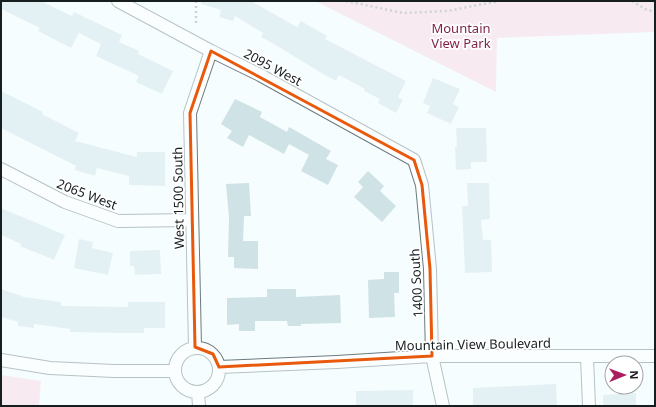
<svg xmlns="http://www.w3.org/2000/svg" width="656" height="407" viewBox="0 0 656 407" font-family="'Noto Sans',sans-serif">
<style>
.green{fill:#f8d6e0}
.building{fill:#cfe2e6}
.lines{fill:none;stroke-linecap:round;stroke-linejoin:round}
.street-casing{stroke:#6a7b7f;stroke-width:14}
.path{stroke:#99a1a3;stroke-width:2.5;stroke-dasharray:2 3;stroke-linecap:butt}
.street{stroke:#fff;stroke-width:12}
.marked{fill:none;stroke:#e8590c;stroke-width:3;stroke-linejoin:round}
.labels{text-anchor:middle;dominant-baseline:central;stroke-width:3.5;stroke-linejoin:round;paint-order:stroke}
.park-label{font-size:13px;fill:#7e1f47;stroke:#fff}
.street-label{font-size:13px;fill:#171e20;stroke:#fff}
</style>
<rect width="100%" height="100%" fill="#f5fdff"/>
<path class="green" d="M315,1H655V32L497,38L496,92Z
M1,375L41,381L39,406H1Z"/>
<path class="building" d="M1,1H41L72,16L74,12L122,35L119,42L139,51L138,54L173,71L162,94L136,82L139,76L96,56L101,44L79,33L71,48L38,31L40,28L1,9Z
M201,1H251L297,27L301,21L327,36L325,39L406,81L398,97L403,100L396,113L378,103L380,99L364,91L365,89L339,75L336,81L323,74L274,44L261,37L263,33L235,16L233,21L219,17L221,10L201,4Z
M433,78L460,89L453,104L459,107L451,124L427,113L430,106L423,103Z
M1,91L43,112L42,114L79,133L75,141L137,157V152H165V186L129,185V176L97,168L95,176L75,170L76,166L1,128Z
M235,99L262,112L260,117L287,132L289,127L331,151L326,159L338,165L328,185L301,171L309,155L289,144L284,154L249,135L243,147L227,138L232,131L221,124Z
M456,128H486L487,162H471V169L456,170L455,147H457Z
M368,171L384,186L380,191L396,206L382,222L354,197L363,187L358,182Z
M249,183L251,216H244L243,241H258V269L234,268V257H228L229,217L226,184Z
M467,183H489L490,219L481,220L483,240H491L492,272L465,273L462,206H468Z
M1,208L65,235L54,260L20,246L21,244L1,235Z
M79,239L93,242L92,248L113,253L108,275L74,268Z
M160,250L161,274L135,275L134,266H130V251Z
M384,272H399V293H394L395,317L369,318L368,280L384,279Z
M1,289L24,297L61,302V306L128,307V302H165V328H144V333H118L70,332V329L34,324V328L18,326V322L1,317Z
M267,289H296V297L340,295L341,323L301,324V326H288L287,321H255V331H239V324L227,325V298L267,297Z
M556,384L557,406H473V388Z
M413,390V406H356V391Z
M636,393V406H603V395Z"/>
<g class="lines">
<g class="street-casing">
<path id="street" d="M118,1L211,51L260,75L414,160L422,185L430,269L432,356L443,406
M1,169L65,202L118,221L192,220
M195,347L190,113L211,51
M175 370a22 22 0 1 1 44 0a22 22 0 1 1-44 0Z
M587,357L589,406
M1,360L50,368L114,371H174
M219,367L337,362L432,356H655
M198,392L199,406"/>
</g>
<path class="path" d="M196,1V26
M346,1L403,13L447,11L499,1
M632,1L645,9L655,12"/>
<use href="#street" class="street"/>
</g>
<path d="M0 0H656V407H0ZM211,51L414,160L422,185L430,269L432,356L219,367L213,354L195,347L190,113Z" fill="#f5fdff" fill-opacity=".55" fill-rule="evenodd"/>
<path class="marked" d="M211,51L414,160L422,185L430,269L432,356L219,367L213,354L195,347L190,113Z"/>
<g class="labels">
<g class="park-label">
<text x="461" y="28">Mountain<tspan x="461" dy="15">View Park</tspan></text>
</g>
<g class="street-label">
<text transform="translate(273 67) rotate(28)">2095 West</text>
<text transform="translate(87 194) rotate(21)">2065 West</text>
<text transform="translate(178 198) rotate(-91)">West 1500 South</text>
<text transform="translate(416 283) rotate(-93)">1400 South</text>
<text transform="translate(473 344) rotate(-1)">Mountain View Boulevard</text>
</g>
</g>
<rect width="656" height="407" fill="none" stroke="#171e20" stroke-width="4"/>
<g transform="translate(624 375) rotate(89)"><circle r="19" fill="#ffffff" stroke="#a2a5a6"/>
<path d="M0-3L7 15L0 10L-7 15Z" fill="#aa1e5f"/>
<text y="-6" font-size="11" font-weight="bold" text-anchor="middle" fill="#171e20">N</text>
</g>
</svg>
